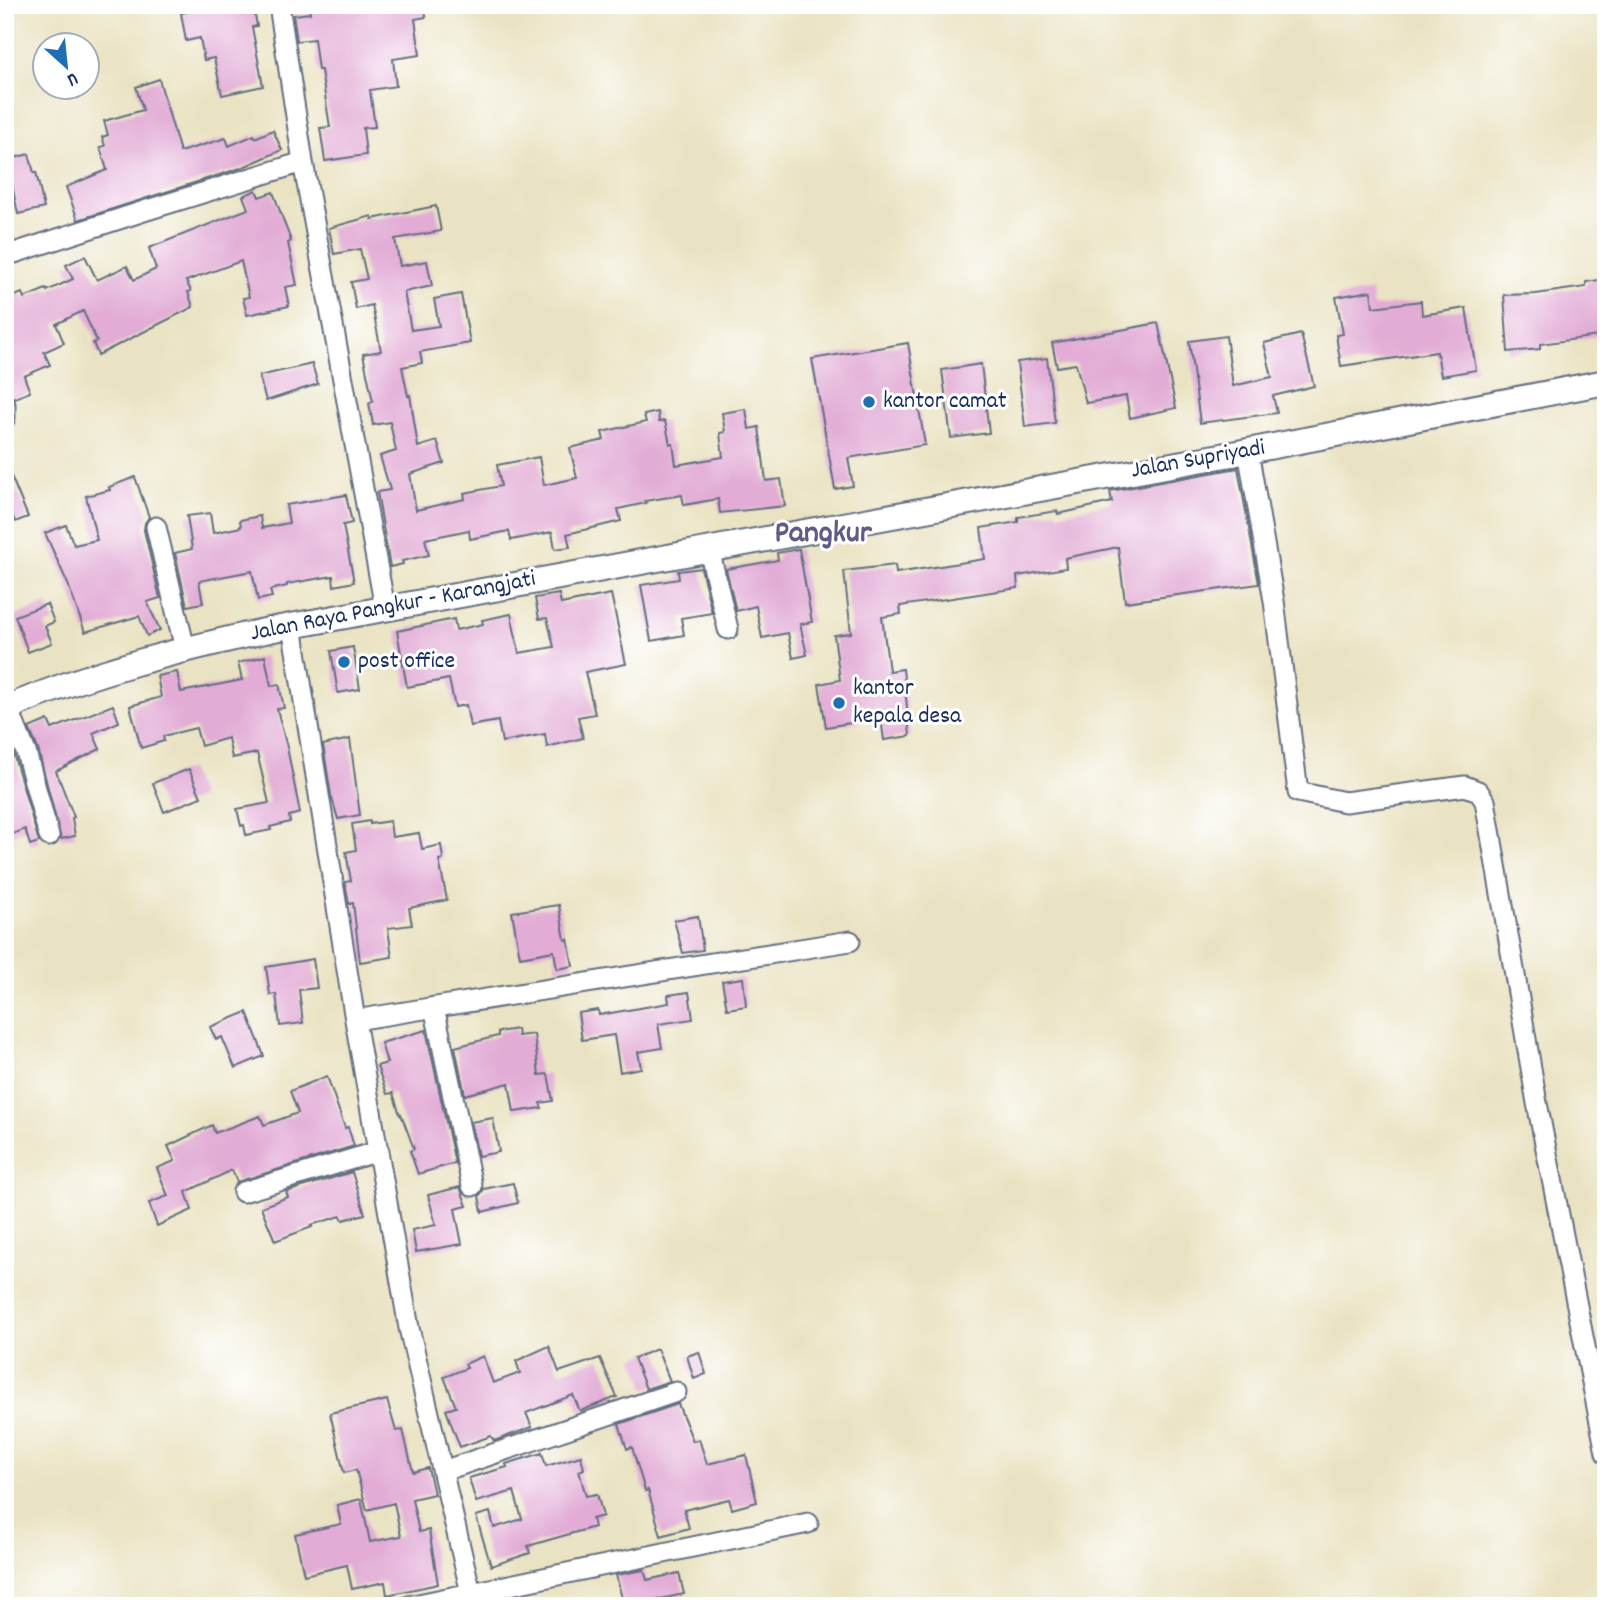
<svg xmlns="http://www.w3.org/2000/svg" width="1611" height="1611" viewBox="0 0 1611 1611" font-family="Dekko,sans-serif">
<style>
.building{fill:#e2acd6}
.lines{fill:none;stroke-linecap:round;stroke-linejoin:round}
.minor-casing{stroke:#636e81;stroke-width:23}
.major-casing{stroke:#636e81;stroke-width:28}
.minor{stroke:#fff;stroke-width:19}
.major{stroke:#fff;stroke-width:24}
.poi-dot{fill:#1f6fb2;stroke:#fff;stroke-width:2.5}
.labels{text-anchor:middle;dominant-baseline:central;stroke-width:6;stroke-linejoin:round;paint-order:stroke}
.poi-label{font-size:24px;fill:#1b2f5e;stroke:#fff;text-anchor:start}
.street-label{font-size:24px;fill:#1b2f5e;stroke:#fff}
.district-label{font-size:32px;font-weight:bold;fill:#615b88;stroke:#fff}
</style>
<rect width="100%" height="100%" fill="#fff"/>
<filter id="ink" filterUnits="userSpaceOnUse"><feTurbulence type="fractalNoise" baseFrequency=".0143" numOctaves="2"/><feDisplacementMap in="SourceGraphic" scale="14" xChannelSelector="R" yChannelSelector="G"/><feConvolveMatrix kernelMatrix="1 2 1 2 8 2 1 2 1" color-interpolation-filters="sRGB"/></filter>
<filter id="wash" filterUnits="userSpaceOnUse"><feTurbulence type="fractalNoise" baseFrequency=".00686" numOctaves="4" result="noise"/><feDisplacementMap in="SourceGraphic" scale="28" xChannelSelector="R" yChannelSelector="G"/><feGaussianBlur stdDeviation="1.57" result="paint"/><feColorMatrix in="noise" values="0 0 0 0 0 0 0 0 0 0 0 0 0 0 0 0 0 1.4 0 .05"/><feComposite in="paint" operator="in"/></filter>
<g filter="url(#wash)">
<rect width="100%" height="100%" fill="#eae3c3"/>
<g id="blocks">
<path class="building" d="M219,5H253L257,26L252,27L263,86L222,95L214,58L204,60L200,38L186,41L181,13Z
M309,5H425L426,17L415,19L420,55L393,59L396,86L370,90L375,127L363,128L366,155L325,161L320,128L330,127L321,70H318L314,39L297,41L293,15L310,13Z
M159,79L180,152L226,138L229,146L254,135L255,138L273,130L282,150L241,168L78,220L66,187L107,170L100,147L105,146L102,137L108,135L104,121L143,110L136,87Z
M29,154L34,173L36,172L44,208L18,214L7,160Z
M256,190L259,197L273,192L291,241L288,243L297,285L285,287L289,306L247,315L243,298L249,297L241,261L186,281L191,291L188,292L193,307L98,355L93,343L97,341L83,311L56,324L64,343L44,352L50,365L24,376L30,392L15,398L5,393V300L22,293L24,298L46,289L47,291L73,279L66,265L85,256L97,280L127,266L134,280L156,269L149,248L248,209L243,196Z
M436,206L441,231L395,239L400,266L427,261L432,286L404,292L411,330L439,326L434,299L461,294L470,343L420,352L422,363L402,367L408,396L410,395L418,447L437,441L444,463L410,474L416,510L465,499L464,493L501,486L497,465L539,457L544,485L577,478L570,448L604,440L602,432L646,422L644,415L658,412L659,422L665,421L670,444H673L676,465L723,457L720,433L725,432L722,413L746,409L749,429L759,427L766,481L781,479L785,506L720,513L718,499L684,505L682,495L645,501L646,503L618,509L621,521L567,534L570,547L555,549L552,532L511,540L509,531L470,539L469,530L425,539L429,555L402,561L403,564L390,567L377,492L390,490L380,456L396,451L390,422L373,425L369,403L373,402L363,354L381,351L372,305L356,309L351,282L367,279L360,249L334,254L329,228L372,216V219Z
M1606,279V335L1540,344V349L1508,352L1504,295L1536,294L1586,287V282Z
M1371,291L1373,307L1421,301L1422,315L1466,308L1476,370L1441,376L1437,352L1341,366L1336,335L1343,334L1336,297Z
M1158,323L1176,408L1130,418L1126,396L1086,403L1076,364L1057,367L1052,343Z
M1301,334L1314,386L1273,396L1277,413L1200,423L1189,341L1226,336L1233,386L1272,377L1264,343Z
M908,343L925,445L848,458L853,486L835,489L812,359Z
M1047,358L1055,423L1025,427L1017,362Z
M312,364L318,384L266,401L259,376Z
M981,364L989,433L951,438L942,370Z
M6,464L28,517L15,522L9,506L5,507Z
M1238,468L1259,584L1125,602L1118,547L1065,558L1066,568L1017,576L1018,588L900,606L901,614L882,617L889,671L903,669L910,736L884,740L881,718L826,727L819,684L840,680L834,635L851,633L844,571L895,565L896,573L985,559L981,528L1018,522V517L1057,511L1058,514L1112,502L1110,491Z
M135,477L149,517L145,523L144,530L160,598L147,602L160,630L147,636L139,616L85,632L68,584L45,533L66,525L74,545L97,540L86,496L110,490L109,487Z
M346,495L352,523L343,525L354,582L334,586L333,576L287,584V586L270,590L272,597L258,600L252,571L199,581L203,603L187,606L175,553L192,549L187,516L210,513L213,533L241,527L240,520L260,516L262,528L289,523L286,505Z
M799,549L812,622L800,624L807,655L793,658L788,633L762,638L756,606L736,611L726,569L778,560L777,553Z
M701,568L712,613L681,618L684,635L651,641L641,585L679,579L678,571Z
M559,594L561,604L611,594L626,664L585,672L595,714L578,717L583,738L547,747L545,734L502,742L498,721L470,726L466,705L455,707L449,679L407,687L397,631L454,619L456,630L483,624L482,620L511,614L519,653L554,647L547,618L539,619L535,598Z
M47,604L54,622L45,626L52,643L28,652L15,616Z
M353,647L360,689L338,693L331,651Z
M265,656L271,686L279,684L284,708L277,709L287,747L300,813L289,816L290,822L270,827L271,830L246,835L244,825L241,826L237,809L269,803L257,753L232,758L228,738L201,746L196,728L163,736L164,741L141,748L130,706L161,697L157,676L177,672L181,692L242,680L238,663Z
M113,705L119,722L93,733L100,749L56,771L74,817L72,818L75,836L61,839L38,749L29,728L48,720L52,729Z
M7,737L14,756L39,842L30,845L25,829L5,837Z
M350,739L360,815L338,819L331,795L323,745Z
M189,769L201,797L164,812L153,783Z
M370,821V824L390,821L392,837L419,833L422,849L441,845L443,859L439,860L447,900L409,908L412,925L388,928L392,957L360,962L353,903L349,904L345,882L351,881L346,852L356,850L352,824Z
M559,905L565,940L568,939L573,966L557,969L554,951L520,957L512,912Z
M698,916L703,950L683,953L674,920Z
M313,959L317,988L299,990L303,1023L280,1026L276,994L270,995L266,967Z
M743,978L746,1006L727,1009L722,981Z
M689,992L693,1019L658,1024L662,1048L638,1052L641,1068L620,1072L614,1035L582,1040L578,1013L598,1010L599,1015L669,1003L668,995Z
M247,1012L264,1056L235,1068L222,1037L216,1040L210,1027Z
M517,1029L518,1036L534,1034L539,1075L548,1074L553,1101L540,1103L542,1108L514,1112L509,1083L465,1095L455,1047L498,1036V1032Z
M426,1030L455,1163L418,1174L410,1151L414,1149L401,1114L400,1115L393,1093L387,1094L377,1066L387,1063L381,1043Z
M327,1076L345,1128L348,1127L354,1146L237,1182L232,1170L186,1192L192,1210L157,1226L149,1203L168,1196L157,1168L175,1161L168,1146L212,1125L215,1133L260,1116L264,1125L298,1113L290,1091Z
M493,1118L499,1152L478,1156L471,1122Z
M352,1172L365,1214L343,1220L341,1216L311,1225L312,1227L275,1241L261,1207L288,1197L286,1192Z
M513,1183L518,1203L482,1212L479,1196L484,1189Z
M460,1187L467,1206L455,1209L462,1244L416,1252L412,1230L436,1225L428,1195Z
M549,1346L559,1372L600,1358L617,1397L580,1411L573,1395L526,1413L532,1427L494,1441L491,1436L460,1447L446,1410L456,1407L444,1377L467,1368L465,1364L483,1356L493,1383L520,1373L516,1361Z
M657,1349L670,1381L646,1389L634,1358Z
M699,1352L706,1374L694,1379L687,1356Z
M387,1400L396,1431L403,1430L413,1472L428,1468L434,1494L412,1499L419,1532L429,1530L438,1584L387,1595L385,1582L352,1589L347,1565L304,1575L295,1534L341,1524L337,1505L361,1499L370,1542L401,1536L394,1503L367,1510L356,1470L344,1473L330,1413Z
M678,1404L693,1441L699,1439L707,1464L746,1455L757,1502L732,1509L729,1499L684,1510L689,1528L661,1536L648,1490L645,1491L632,1447L627,1449L619,1424Z
M542,1453L546,1466L581,1456L584,1469L579,1471L586,1496L597,1494L603,1516L592,1519L594,1527L528,1546L530,1553L491,1566L476,1516L490,1512L494,1528L522,1519L514,1491L476,1502L469,1478L507,1467L506,1464Z
M644,1570L647,1580L679,1573L684,1594L651,1601L652,1606H624L616,1575Z"/>
</g>
</g>
<g filter="url(#ink)">
<use href="#blocks" fill-opacity="0" stroke="#636e81" stroke-width="2"/>
<g class="lines">
<g class="minor-casing">
<path id="minor" d="M279,5L303,162L385,608
M5,256L147,210L303,162
M5,405V418
M1248,451L1274,601L1298,792L1345,802L1465,786L1478,791L1485,801L1537,1103L1606,1453
M156,527L185,649
M709,549L728,629
M292,626L355,1020L409,1328L474,1606
M8,708L26,752L49,836
M434,1007L472,1186
M355,1020L850,941
M243,1192L379,1151
M443,1471L676,1392
M409,1606L808,1523"/>
</g>
<g class="major-casing">
<path id="major" d="M5,709C90,672 179,650 269,630L1248,451L1606,382"/>
</g>
<use href="#minor" class="minor"/>
<use href="#major" class="major"/>
</g>
</g>
<g class="poi-dot">
<circle cx="869" cy="402" r="7"/>
<circle cx="344" cy="662" r="7"/>
<circle cx="839" cy="703" r="7"/>
</g>
<g class="labels">
<g class="poi-label">
<text x="883" y="402">kantor camat</text>
<text x="358" y="662">post office</text>
<text x="853" y="689">kantor<tspan x="853" dy="28">kepala desa</tspan></text>
</g>
<g class="street-label">
<text transform="translate(1198 460) rotate(-10)">Jalan Supriyadi</text>
<text transform="translate(393 607) rotate(-11)">Jalan Raya Pangkur - Karangjati</text>
</g>
<g class="district-label">
<text x="823" y="535">Pangkur</text>
</g>
</g>
<rect width="1611" height="1611" fill="none" stroke="#fff" stroke-width="28"/>
<g transform="translate(66 66) rotate(153)"><circle r="33" fill="#ffffff" stroke="#a4acbf" stroke-width="2"/>
<path d="M0-5L12 26L0 18L-12 26Z" fill="#1f6fb2"/>
<text y="-10" font-size="19" font-weight="bold" text-anchor="middle" fill="#1b2f5e">U</text>
</g>
</svg>
